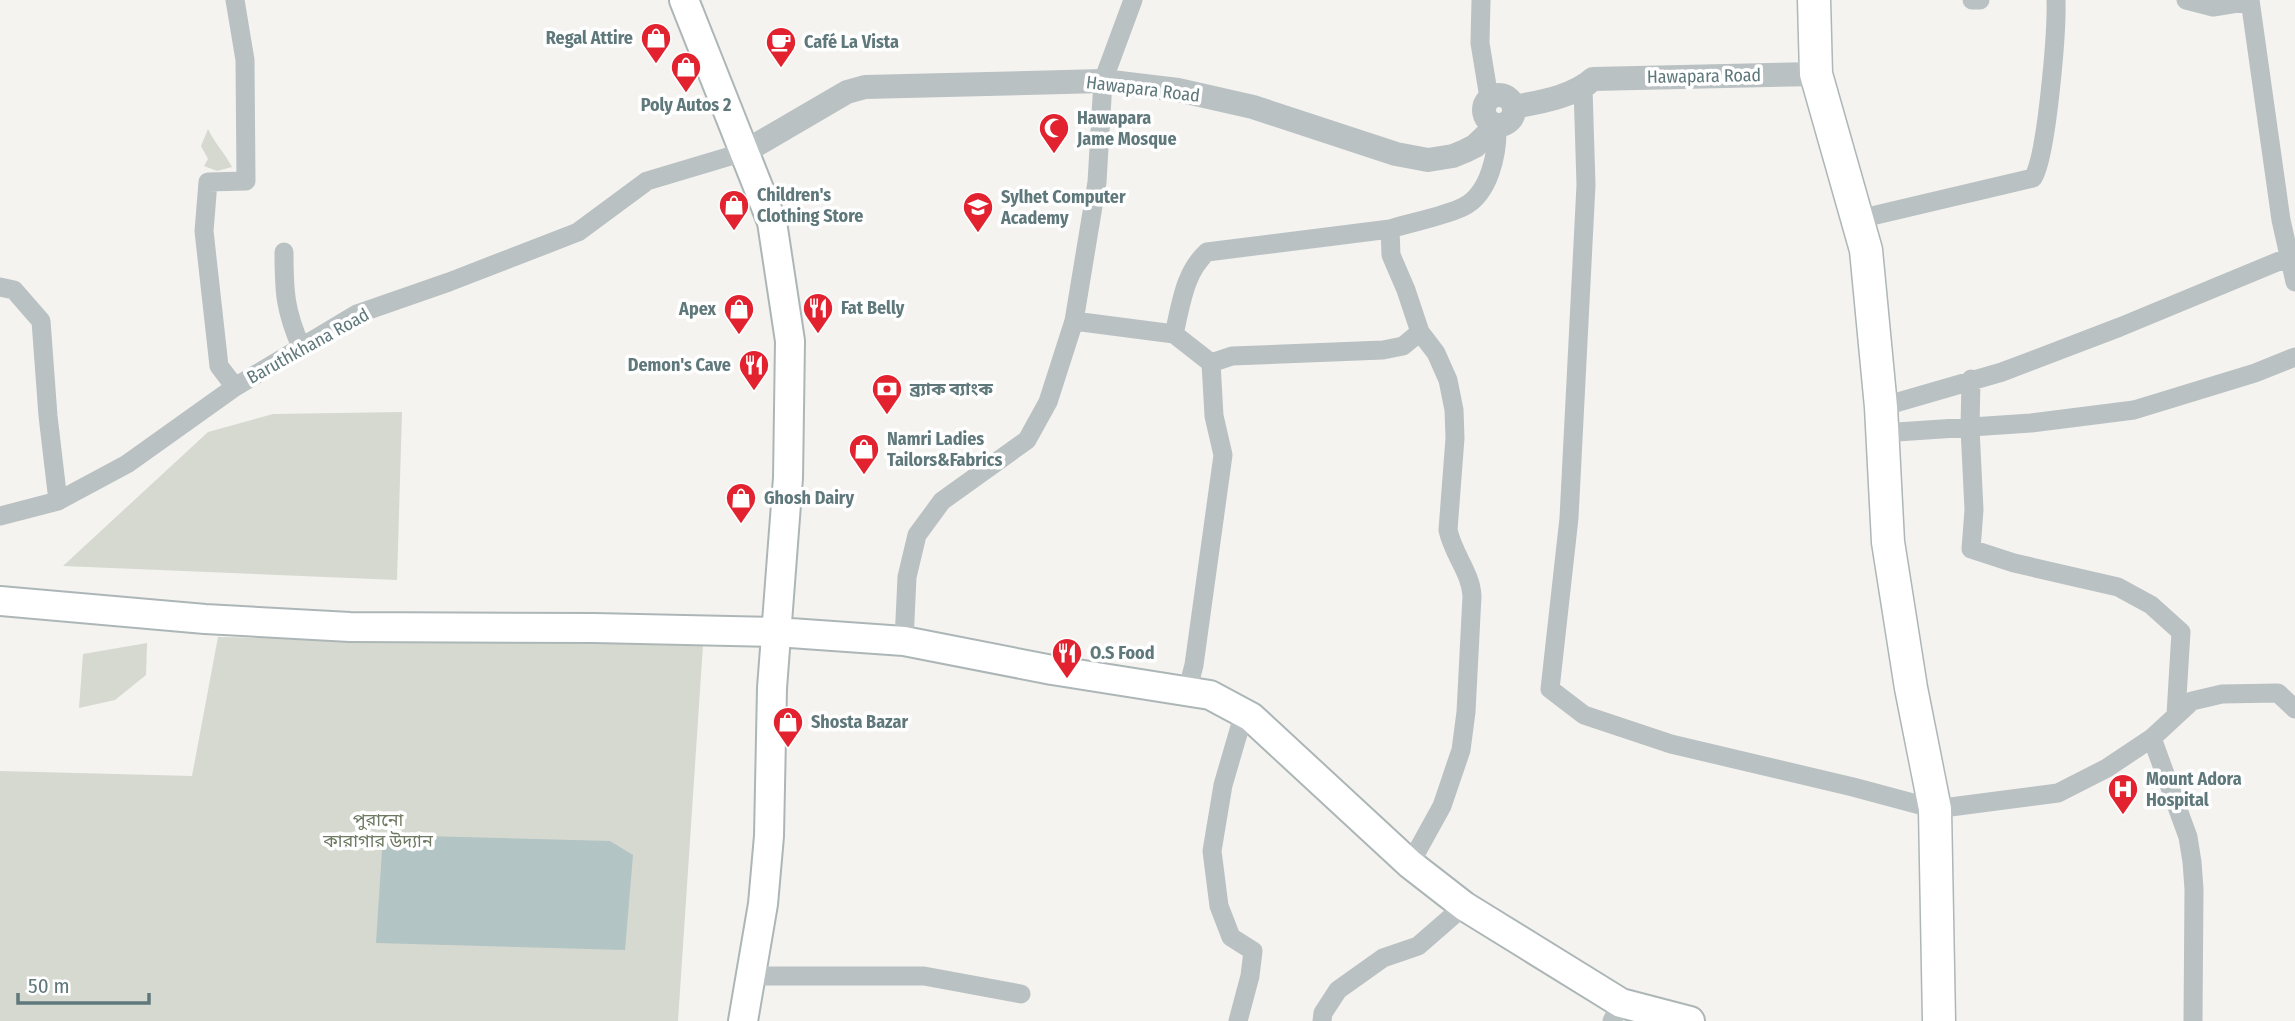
<svg xmlns="http://www.w3.org/2000/svg" width="2295" height="1021" viewBox="0 0 2295 1021" font-family="'Fira Sans Condensed','Noto Sans Bengali',sans-serif">
<style>
.green{fill:#d6d9cf}
.water{fill:#b2c4c4}
.lines{fill:none;stroke-linecap:round;stroke-linejoin:round}
.secondary-casing{stroke:#adb6b7;stroke-width:32}
.primary-casing{stroke:#aeb6b7;stroke-width:35}
.minor{stroke:#bac1c3;stroke-width:19}
.tertiary{stroke:#bac1c3;stroke-width:24}
.secondary{stroke:#fff;stroke-width:28}
.primary{stroke:#fff;stroke-width:32}
.labels{text-anchor:middle;dominant-baseline:central;stroke-width:7;stroke-linejoin:round;paint-order:stroke}
.poi-label{font-size:18px;font-weight:bold;fill:#5f787b;stroke:#fff;text-anchor:start}
.street-label{font-size:18px;fill:#5f787b;stroke:#fff}
.park-label{font-size:18px;fill:#6d7962;stroke:#fff}
</style>
<rect width="100%" height="100%" fill="#f4f3f0"/>
<path class="green" d="M208,129C215,144 225,153 232,167L217,171L204,166L208,159L201,146Z
M402,412L397,580L63,566L208,432L273,414Z
M218,637L703,645L678,1021H0V771L192,776Z
M147,643L146,675L115,700L79,708L83,654Z"/>
<path class="water" d="M383,835L610,841L633,855L625,950L376,943Z"/>
<g class="lines">
<g class="secondary-casing">
<path id="secondary" d="M684,0L772,222L790,341L788,478L772,688L769,836L763,904L743,1021
M0,601L205,619L350,627L594,628L776,632L904,641L1052,670L1210,695L1251,717L1410,864L1464,906L1621,1003L1690,1021"/>
</g>
<g class="primary-casing">
<path id="primary" d="M1814,0L1816,74L1866,250L1881,407L1888,542L1911,688L1935,809L1939,1021"/>
</g>
<path class="minor" d="M1481,0L1480,43L1489,98
M1972,0H1980
M2186,0L2213,7L2250,1
M2250,0L2281,220L2295,282
M1583,88L1586,185L1569,518L1550,689L1584,715L1671,744L1853,787L1935,809L2058,793L2107,768L2152,738L2192,701L2222,694L2278,693L2295,709
M1859,219L2033,178C2047,156 2057,30 2056,0
M1390,229C1412,222 1442,217 1463,207C1490,194 1498,152 1497,125
M284,252C284,292 285,310 301,347
M0,287L14,290L41,321L48,416L58,501
M1074,321L1174,334L1211,363L1214,416L1223,455L1194,665L1187,692
M1174,334C1181,305 1184,273 1207,252L1390,229L1391,255L1406,290L1420,332L1436,353L1448,380L1454,410L1455,438L1448,530C1453,554 1471,573 1472,596L1466,712L1461,750L1442,806L1410,864
M1211,363L1232,356L1383,350L1403,346L1420,332
M1971,379L1970,428L1974,510L1971,549L2014,563L2118,587L2151,605L2181,632L2176,714
M235,387L219,366L204,231L208,182L246,181L245,60L235,0
M1881,407L2002,372L2120,327L2289,257
M1882,433L2031,423L2134,410L2255,373L2295,357
M0,516L58,501L127,464L235,387L357,314L449,282L578,232L647,181L744,152
M904,641L907,577L917,535L942,501L1027,440L1048,402L1074,321L1097,182L1103,81L1133,0
M2152,738L2188,837L2192,862L2194,889L2193,1021
M752,976H924L1021,994
M1238,1021L1250,976L1253,951L1231,937L1219,906L1212,851L1223,785L1244,713
M1322,1021L1323,1013L1338,990L1383,958L1418,946L1464,906
M1612,1021L1621,1003"/>
<path class="tertiary" d="M1484 110a15 15 0 1 1 30 0a15 15 0 1 1-30 0Z
M1514,107C1540,102 1573,97 1593,79L1816,74
M744,152L847,92L865,87L1103,81L1178,90L1253,107L1396,154L1428,160L1453,156L1465,151L1475,146L1497,125"/>
<use href="#secondary" class="secondary"/>
<use href="#primary" class="primary"/>
</g>
<defs>
<g id="shop-pin" transform="scale(1.575)"><path d="M0 17L-7.5 6A9.5 9.5 0 1 1 7.5 6Z" fill="#e32230" stroke="#fff"/><path d="M-5-2.5h2.3a2.7 3.5 0 0 1 5.4 0H5L5.5 6h-11ZM-1.5-2.5h3a1.5 2.3 0 0 0-3 0Z" fill="#fff"/></g>
<g id="cafe-pin" transform="scale(1.575)"><path d="M0 17L-7.5 6A9.5 9.5 0 1 1 7.5 6Z" fill="#e32230" stroke="#fff"/><path d="M-5.5-4.5H6V0H3Q3 3.5 0 3.5H-2.5Q-5.5 3.5-5.5 0ZM3-3.2v2h1.7v-2ZM-6 4.5H4V6H-6Z" fill="#fff"/></g>
<g id="mosque-pin" transform="scale(1.575)"><path d="M0 17L-7.5 6A9.5 9.5 0 1 1 7.5 6Z" fill="#e32230" stroke="#fff"/><path d="M3.5-4.9A6 6 0 1 0 3.5 4.9A5 5 0 1 1 3.5-4.9Z" fill="#fff"/></g>
<g id="university-pin" transform="scale(1.575)"><path d="M0 17L-7.5 6A9.5 9.5 0 1 1 7.5 6Z" fill="#e32230" stroke="#fff"/><path d="M0-5L7-2L0 1L-7-2ZM-4 1L0 2.5L4 1V4Q0 6-4 4Z" fill="#fff"/></g>
<g id="restaurant-pin" transform="scale(1.575)"><path d="M0 17L-7.5 6A9.5 9.5 0 1 1 7.5 6Z" fill="#e32230" stroke="#fff"/><path d="M-5-6h1v4h1v-4h1v4h1v-4h1v5L-1.5 .5V6h-2V.5L-5-1ZM5-6V6H3V1.5H1.5Q1.5-4 5-6Z" fill="#fff"/></g>
<g id="bank-pin" transform="scale(1.575)"><path d="M0 17L-7.5 6A9.5 9.5 0 1 1 7.5 6Z" fill="#e32230" stroke="#fff"/><path d="M-6-4H6V4H-6ZM0-2.3a2.3 2.3 0 1 0 0 4.6a2.3 2.3 0 1 0 0-4.6Z" fill="#fff"/></g>
<g id="hospital-pin" transform="scale(1.575)"><path d="M0 17L-7.5 6A9.5 9.5 0 1 1 7.5 6Z" fill="#e32230" stroke="#fff"/><path d="M-5-5h3v3.5h4V-5h3V5h-3V1.5h-4V5h-3Z" fill="#fff"/></g>
</defs>
<g fill-rule="evenodd">
<use href="#shop-pin" x="656" y="38"/>
<use href="#cafe-pin" x="781" y="42"/>
<use href="#shop-pin" x="686" y="67"/>
<use href="#mosque-pin" x="1054" y="128"/>
<use href="#shop-pin" x="734" y="205"/>
<use href="#university-pin" x="978" y="207"/>
<use href="#restaurant-pin" x="818" y="308"/>
<use href="#shop-pin" x="739" y="309"/>
<use href="#restaurant-pin" x="754" y="365"/>
<use href="#bank-pin" x="887" y="389"/>
<use href="#shop-pin" x="864" y="449"/>
<use href="#shop-pin" x="741" y="498"/>
<use href="#restaurant-pin" x="1067" y="653"/>
<use href="#shop-pin" x="788" y="722"/>
<use href="#hospital-pin" x="2123" y="789"/>
</g>
<g class="labels">
<g class="poi-label">
<text x="633" y="38" text-anchor="end">Regal Attire</text>
<text x="804" y="42">Café La Vista</text>
<text x="686" y="105" text-anchor="middle">Poly Autos 2</text>
<text x="1077" y="118">Hawapara<tspan x="1077" dy="21">Jame Mosque</tspan></text>
<text x="757" y="195">Children's<tspan x="757" dy="21">Clothing Store</tspan></text>
<text x="1001" y="197">Sylhet Computer<tspan x="1001" dy="21">Academy</tspan></text>
<text x="841" y="308">Fat Belly</text>
<text x="716" y="309" text-anchor="end">Apex</text>
<text x="731" y="365" text-anchor="end">Demon's Cave</text>
<text x="910" y="389">ব্র্যাক ব্যাংক</text>
<text x="887" y="439">Namri Ladies<tspan x="887" dy="21">Tailors&amp;Fabrics</tspan></text>
<text x="764" y="498">Ghosh Dairy</text>
<text x="1090" y="653">O.S Food</text>
<text x="811" y="722">Shosta Bazar</text>
<text x="2146" y="779">Mount Adora<tspan x="2146" dy="21">Hospital</tspan></text>
</g>
<g class="street-label">
<text transform="translate(1704 76) rotate(-1)">Hawapara Road</text>
<text transform="translate(1143 89) rotate(7)">Hawapara Road</text>
<text transform="translate(308 346) rotate(-29)">Baruthkhana Road</text>
</g>
<g class="park-label">
<text x="378" y="820">পুরানো<tspan x="378" dy="21">কারাগার উদ্যান</tspan></text>
</g>
</g>
<path d="M18 993v10h131v-10" fill="none" stroke="#5f787b" stroke-width="3.5"/>
<text x="28" y="993" font-size="21" fill="#5f787b" stroke="#ffffff" stroke-width="5" paint-order="stroke">50 m</text>
</svg>
